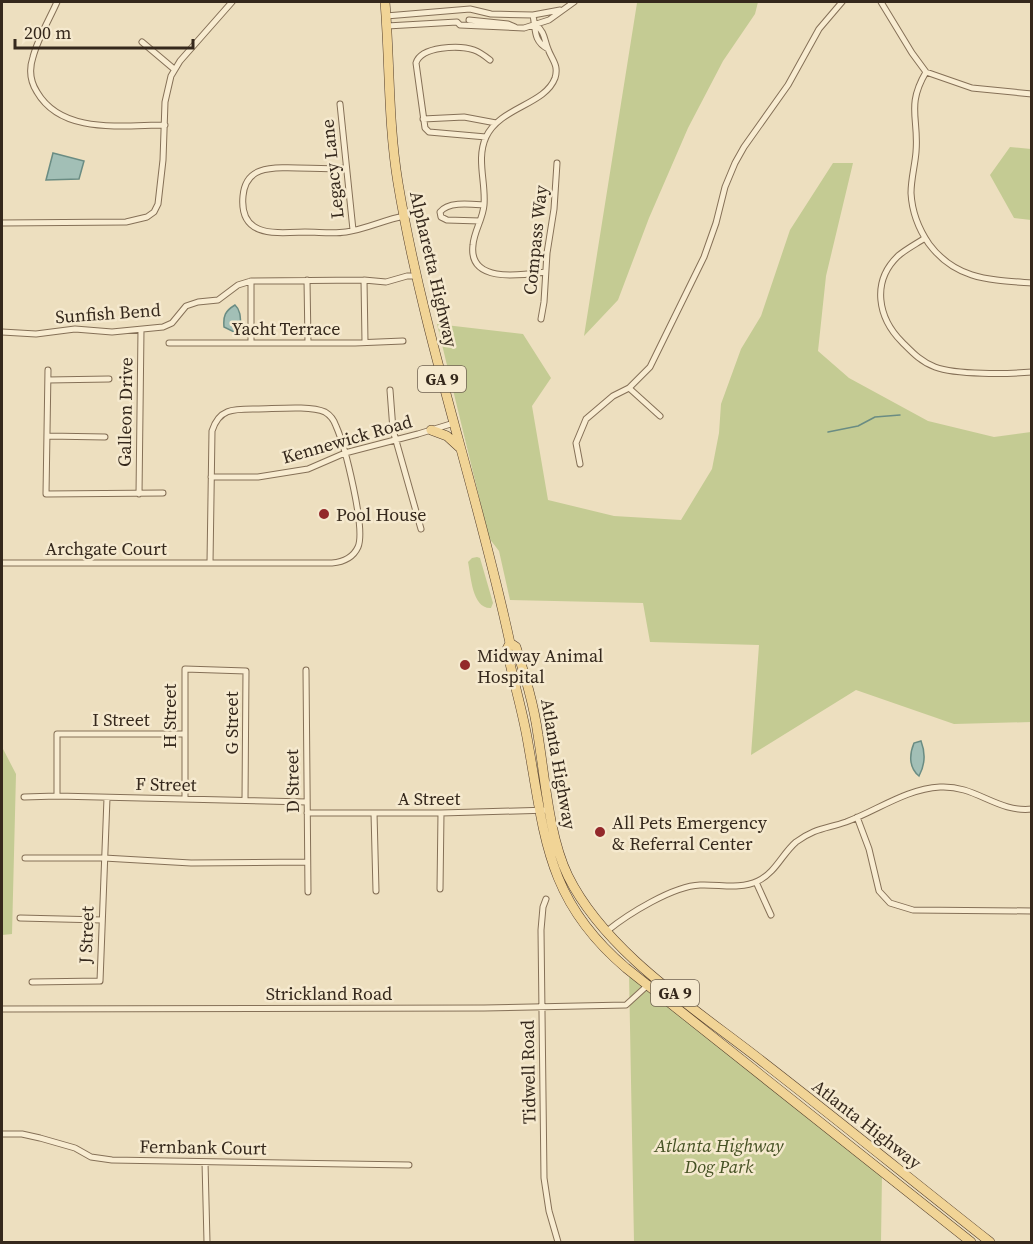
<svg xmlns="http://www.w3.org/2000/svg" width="1033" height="1244" viewBox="0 0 1033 1244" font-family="'Source Serif 4',serif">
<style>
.green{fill:#c4cb93}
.water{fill:#a2bfb6;stroke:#6a8c83;stroke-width:1.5}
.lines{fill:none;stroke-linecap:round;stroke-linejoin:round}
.stream{stroke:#6a8c83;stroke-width:1.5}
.street-casing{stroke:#857057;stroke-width:7}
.primary-casing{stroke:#533e2c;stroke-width:10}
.street{stroke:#f8ecd1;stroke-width:5}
.primary{stroke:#f1d496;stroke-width:9}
.poi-dot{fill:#93282a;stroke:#f5e9ce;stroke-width:2}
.labels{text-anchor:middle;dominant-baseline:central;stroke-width:5;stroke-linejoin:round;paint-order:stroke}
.shield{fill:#f5e9ce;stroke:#6f6251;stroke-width:1.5}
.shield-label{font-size:16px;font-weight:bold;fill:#35281c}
.street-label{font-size:18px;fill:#35281c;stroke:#f5e9ce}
.poi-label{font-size:18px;fill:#35281c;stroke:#f5e9ce;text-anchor:start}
.park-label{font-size:18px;font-style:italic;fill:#455123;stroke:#f5e9ce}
</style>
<rect width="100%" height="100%" fill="#eddfbf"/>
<path class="green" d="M640,2H758L755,14L723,61L688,128L649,218L618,300L584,336L637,3Z
M1010,147L1031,149V220L1014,218L990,175Z
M833,163H853L826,276L818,351L849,378L928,421L994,437L1031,432V722L954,724L856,690L751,755L759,645L650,642L643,603L510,600L499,551L489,538L437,324L523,334L551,378L532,406L548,500L614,516L681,520L712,469L719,433L721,404L741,349L761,316L790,230Z
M477,557L480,558L493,603L491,608C472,609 471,576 468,562L472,558Z
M2,747L16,774L12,934L2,935Z
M629,973L882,1174L881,1242H634Z"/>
<path class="water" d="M53,153L84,161L79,179L46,180Z
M235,305C242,311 240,322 241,330L234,332L224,327C223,316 225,311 235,305Z
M921,741C926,754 925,765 919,776C909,768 909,755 914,743Z"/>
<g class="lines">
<path class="stream" d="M828,432L858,426L875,417L900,415"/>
<g class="street-casing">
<path id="street" d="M57,2C49,20 38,38 33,57C29,69 30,81 37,92C62,135 123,125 165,125
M881,2L912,53L926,72L972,88L1032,94
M533,15C536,30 533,41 548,49
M386,16L470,9L491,14L533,15L560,10
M469,20L508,24L515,27
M536,25C545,32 544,39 548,49C552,60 559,65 555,78C545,105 500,107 486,137C476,159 486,182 484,205C483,219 474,231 473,245C468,284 522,275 545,272
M387,26L457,22L460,25L524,28L549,20L574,2
M142,42L174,69
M926,72C906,106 919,118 916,152C915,165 911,179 911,193C912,212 918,228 929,244C956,280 990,280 1032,283
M340,104L353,230
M423,119L464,117L496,123
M486,137L429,132L425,128L416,63C421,46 460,45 474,50C480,52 485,56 490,60
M346,168C323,171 280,164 260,171C249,175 244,185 243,196C239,238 276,233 305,232C319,232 333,234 346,232C366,229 384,220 404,216
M480,221L447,220L441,217L440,212C448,201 471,204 484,205
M2,223L126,222L147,217L154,212L158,204L163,160L165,102L171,76L180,61L232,2
M925,238C916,244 906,249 898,256C871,282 878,318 902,342C912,352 921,362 935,367C956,375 1008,374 1032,372
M307,280L308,343
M364,280L365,342
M251,281V343
M541,319L544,302L547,253L554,209L557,163
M2,332L36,334L75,329L112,332L163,327L172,323L186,306L198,302L218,300L238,285L251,281L364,280L386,282L407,276H417
M169,343H355L403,341
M48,370L46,494L163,493
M48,380L109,379
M629,388L660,416
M390,390L393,430L421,529
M48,436L105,437
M580,464L576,443L586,419L613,396L629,388L650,367L704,257L716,223L725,187L735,163L744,147L788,85L819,29L842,2
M211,477H258L308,469L345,453L418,434L454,423
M139,494L141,330
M2,563H332C343,562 353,558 358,547C366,529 345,446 336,426C334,420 330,415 325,412C310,405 274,409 256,409C234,409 219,408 212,431L210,563
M306,670L308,892
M57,796V734H184
M24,797L57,796L307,802
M185,799V669L246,671L245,800
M307,813H441L550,810
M374,813L376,891
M857,817L869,849L879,891L890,903L913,910L1032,911
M25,858H104L191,863L307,862
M756,882L771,915
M440,889L441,813
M546,899L543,907L541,930L544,1178L549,1211L558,1242
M20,918L102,920
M607,931C628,914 673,886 700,885C720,884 739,890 758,881C776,872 782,854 796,842C815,828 825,829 846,822C878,810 906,789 940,787C976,785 997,813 1032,809
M32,982L100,981L107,798
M2,1009L484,1008L626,1005L649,984
M2,1134H22L40,1138L75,1148L91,1157L112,1160L409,1165
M205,1162L207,1242"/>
</g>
<g class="primary-casing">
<path id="primary" d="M385,2C390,62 388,123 398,183C424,339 477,489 510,643
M431,430L447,436L459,447
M510,643L516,647C525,676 534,705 538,735C545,778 549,837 568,876C606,953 697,1010 763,1062C839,1121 914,1182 990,1242
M510,643L507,649C513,681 523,712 528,743C545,838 547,901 626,968L971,1242"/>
</g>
<use href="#street" class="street"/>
<use href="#primary" class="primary"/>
</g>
<g class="poi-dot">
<circle cx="324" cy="514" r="6"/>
<circle cx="465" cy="665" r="6"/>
<circle cx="600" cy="832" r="6"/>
</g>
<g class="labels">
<g class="shield">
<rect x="418" y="366" width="48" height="26" rx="4.5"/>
<rect x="651" y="980" width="48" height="26" rx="4.5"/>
</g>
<g class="shield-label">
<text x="442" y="379">GA 9</text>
<text x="675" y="993">GA 9</text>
</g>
<g class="street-label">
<text transform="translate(332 169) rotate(-96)">Legacy Lane</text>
<text transform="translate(535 240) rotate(-84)">Compass Way</text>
<text transform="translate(434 269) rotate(77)">Alpharetta Highway</text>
<text transform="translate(108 313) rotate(-4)">Sunfish Bend</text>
<text x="286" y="328">Yacht Terrace</text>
<text transform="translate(125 412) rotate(-89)">Galleon Drive</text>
<text transform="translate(347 439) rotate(-16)">Kennewick Road</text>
<text x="106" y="548">Archgate Court</text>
<text transform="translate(169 716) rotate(-90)">H Street</text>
<text x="121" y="719">I Street</text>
<text transform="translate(231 723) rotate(-90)">G Street</text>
<text transform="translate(559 764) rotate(80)">Atlanta Highway</text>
<text transform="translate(292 781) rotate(-91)">D Street</text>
<text transform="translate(166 784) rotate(1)">F Street</text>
<text x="429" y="798">A Street</text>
<text transform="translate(86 935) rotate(-88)">J Street</text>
<text x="329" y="993">Strickland Road</text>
<text transform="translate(528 1072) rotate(-91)">Tidwell Road</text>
<text transform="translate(867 1124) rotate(38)">Atlanta Highway</text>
<text transform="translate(203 1147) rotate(1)">Fernbank Court</text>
</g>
<g class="poi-label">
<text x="336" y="514">Pool House</text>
<text x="477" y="655">Midway Animal<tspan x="477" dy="21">Hospital</tspan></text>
<text x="612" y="822">All Pets Emergency<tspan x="612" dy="21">&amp; Referral Center</tspan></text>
</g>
<g class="park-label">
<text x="719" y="1145">Atlanta Highway<tspan x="719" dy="21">Dog Park</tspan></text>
</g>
</g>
<rect width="1033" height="1244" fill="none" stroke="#35281c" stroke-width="6"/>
<path d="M15 39v9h178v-9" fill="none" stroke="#35281c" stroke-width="3"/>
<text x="24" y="39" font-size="18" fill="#35281c" stroke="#f5e9ce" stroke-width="4.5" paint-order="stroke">200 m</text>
</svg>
